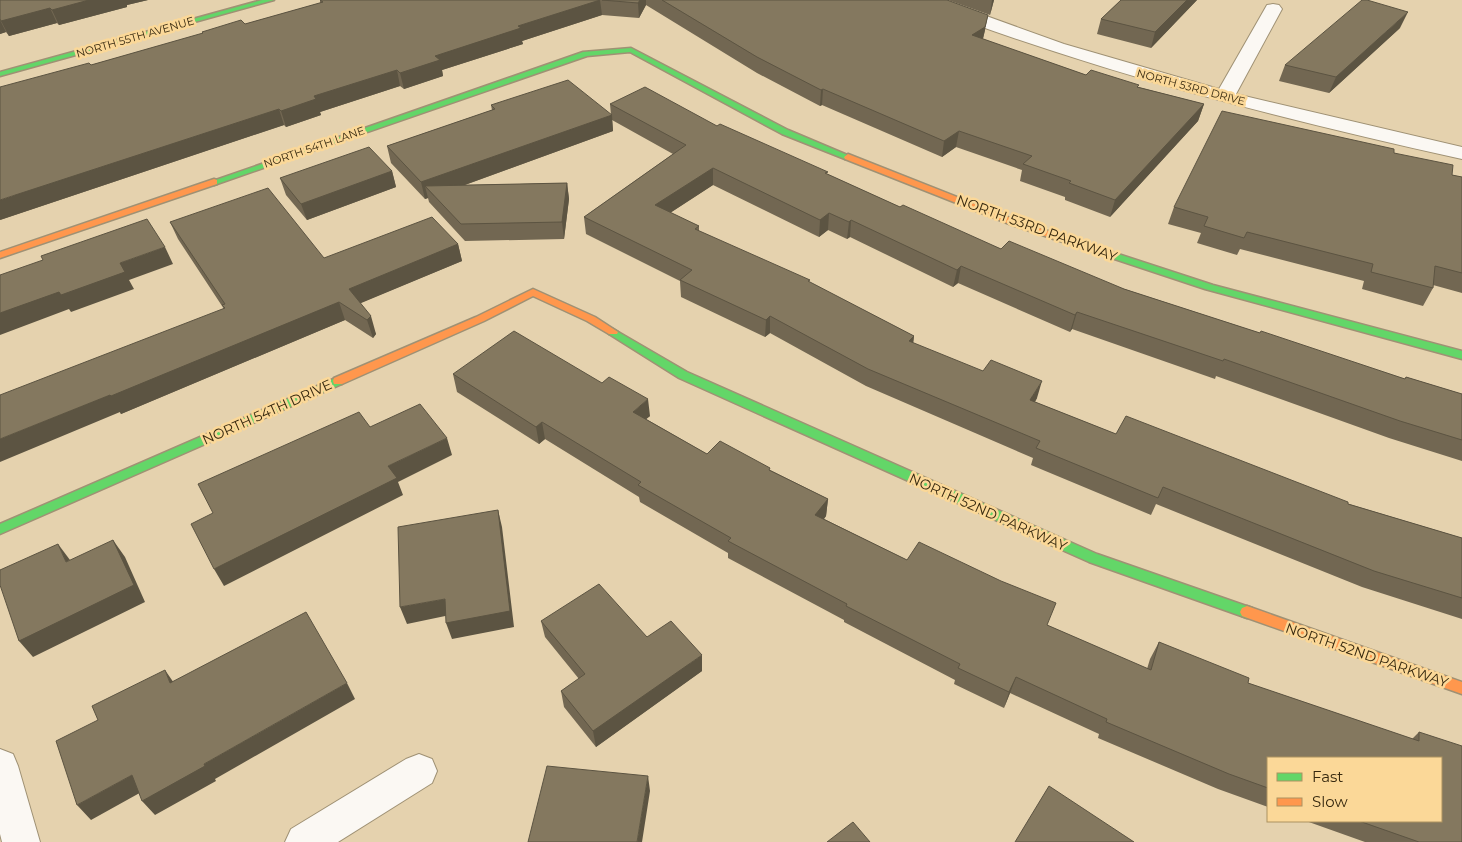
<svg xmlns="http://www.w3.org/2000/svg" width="1462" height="842" viewBox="0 0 1462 842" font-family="Montserrat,sans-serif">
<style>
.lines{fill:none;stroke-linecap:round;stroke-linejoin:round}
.street-casing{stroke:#9f9174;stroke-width:2}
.fast-casing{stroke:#9f9174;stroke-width:3}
.slow-casing{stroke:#9f9174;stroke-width:3}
.street{fill:#fbf8f3;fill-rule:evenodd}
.fast{fill:#63d668;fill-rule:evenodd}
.slow{fill:#ff974d;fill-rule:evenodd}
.wall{fill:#726752}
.shaded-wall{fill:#5c5442}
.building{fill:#84785f;stroke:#5c5442}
.labels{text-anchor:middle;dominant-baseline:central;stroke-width:5;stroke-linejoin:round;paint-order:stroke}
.far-street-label{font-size:11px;fill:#36280e;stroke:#fbd898}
.street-label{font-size:14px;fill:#36280e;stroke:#fbd898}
</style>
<rect width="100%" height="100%" fill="#e5d2ae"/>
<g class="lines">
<g class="street-casing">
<path id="street" d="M917,0H942L1064,44L1219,89L1267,5L1273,4L1279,5L1282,9L1236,94L1462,147V159C1277,118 1097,72 920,4Z
M0,749L13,754L18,766L40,842H2L0,834Z
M419,754L432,759L437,771L432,783L338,842H285L291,829L406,759Z"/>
</g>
<g class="fast-casing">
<path id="fast" d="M262,0H274L0,76V72Z
M631,48L788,130L852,157L851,159H845L782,134L630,52L587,56L217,184L214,185L210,182L583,52Z
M1054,233L1213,285L1462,351V359L1205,289L1051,238L1049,236Z
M613,329L687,372L1097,554L1252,608L1254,612L1252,616L1247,618L1089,562L679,378L609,334L608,332Z
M338,377L342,378L343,381L342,384L0,534V524Z"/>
</g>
<g class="slow-casing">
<path id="slow" d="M848,154L1018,221L1057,234L1059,236L1054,239L1012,225L845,159L844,157Z
M214,179L217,180V184L0,258V252Z
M533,289L595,317L618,332L617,334H609L587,321L533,296L484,321L342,384H334L333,381L334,378L476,317Z
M1247,606L1462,682V694L1242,616L1240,612L1242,608Z"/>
</g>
<use href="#street" class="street"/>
<use href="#fast" class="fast"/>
<use href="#slow" class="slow"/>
</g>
<path class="wall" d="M0,0H148L127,5V7L59,25L57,23L9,36L6,32L0,34Z
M320,0H947L985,30L983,39L1086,75L1138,87L1204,104L1198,121L1110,217L1065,200V197L1020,181L1022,170L956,147L942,157L822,105L820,106L757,73L646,5L639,18L602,15L522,41L523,44L442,70L443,76L404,89L400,86L320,112L321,115L286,127L284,125L0,220L91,65L202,34V32L245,24L320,3Z
M948,0H994L990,15Z
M1121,0H1197L1151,48L1097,34L1101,19Z
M1400,28L1329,93L1279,81L1285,65Z
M610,104L717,126L827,174L900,207L1001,249L1260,333L1405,379L1406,377L1462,394V461L1389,438L1216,376L1215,379L1072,329L1070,332L958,283L953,287L850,237L847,239L828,230L819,237L713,185L670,213L699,226V231L809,282L914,336L913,343L1037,398L1035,402L1116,434L1462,538V619L1362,587L1156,504L1151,515L1031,465L1033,458L866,386L770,333L765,337L681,297L680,281L586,234L584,217L673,154L612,120L613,131L465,185L567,183L569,199L564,239L465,241L429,202L428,198L425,199L391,163L387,146L492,110L491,105L611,115Z
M1394,153L1452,175L1462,177V293L1433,285V288L1423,306L1362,289L1364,281L1240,249L1237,255L1197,243L1201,233L1168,224L1174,207Z
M392,171L396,187L307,220L286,195L280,178Z
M170,222L324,258L458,244L462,261L360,303L376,334L373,338L345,320L121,414L120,412L224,309L178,239Z
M453,374L650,416L646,419L707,454L770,470L828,499L826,516L824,519L907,560L1047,625L1147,669L1150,659L1159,642L1248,683L1412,739L1419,732L1462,842H1365L1306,821H1441L1268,758V807L1218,789L1098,738L1099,734L1010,693L1004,708L954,684L955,680L844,622V620L728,558V553L640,502L639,497L545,439L539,444L457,392Z
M541,621L647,637L702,671L596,747L564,707L561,691L579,679L545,637Z"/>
<path class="shaded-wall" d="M89,0H148L127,5V7L59,25L52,10Z
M600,0L602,15L522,41L523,44L442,70L443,76L404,89L400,73L435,56L518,26Z
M640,0H646V5L639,18L638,3Z
M992,0H994L990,15Z
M1187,0H1197L1151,48L1155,32Z
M50,8L57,23L9,36L1,21Z
M1408,12L1400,28L1329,93L1336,77Z
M988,15L985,30L982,42L972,35Z
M0,20L6,32L0,34Z
M397,70L400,86L320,112L321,115L286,127L281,111L314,96Z
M823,89L822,105L820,106L821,90Z
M1204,104L1198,121L1110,217L1115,200Z
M279,109L284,125L0,220V200Z
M612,115L613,131L434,196L425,186L428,198L425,199L421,182Z
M959,131L956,147L942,157L944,141Z
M713,168V185L656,222L655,205Z
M392,171L396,187L307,220L301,204Z
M567,183L569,199L564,239L562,222Z
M829,213L828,230L819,237L820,220Z
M851,220L850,237L847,239L849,222Z
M458,244L462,261L354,306L349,289Z
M165,247L173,264L129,280L134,289L71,312L69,309L0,335V313L120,263Z
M961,266L958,283L953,287L957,270Z
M339,302L345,320L121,414L120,412L0,462V439Z
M1077,312L1072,329L1070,332L1075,315Z
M371,316L376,334L373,338L367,320Z
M770,316V333L765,337L766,320Z
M914,336L912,353L909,341Z
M1042,381L1037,398L1025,417L1030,400Z
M648,399L650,416L634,429L633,412Z
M542,422L545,439L539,444L536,427Z
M447,438L452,455L398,482L403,495L224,586L214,569L388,466Z
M828,499L826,516L814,532L815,515Z
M498,510L502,527L514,627L452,639L446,623Z
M113,540L125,557L145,602L33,657L19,641Z
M58,544L70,560L66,562Z
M445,599L450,615L407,624L400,607Z
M702,655V671L596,747L593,731Z
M165,670L176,686L170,683Z
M1016,677L1010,693L1004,708L1009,692Z
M347,683L355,699L215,779L216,781L155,815L142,801L204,764Z
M132,775L145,790L91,820L77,805Z
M648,776L650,791L642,842H637Z"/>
<path class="building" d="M0,0H89L52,10L50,8L1,21L0,19Z
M320,0H600L518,26L521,28L435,56L440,60L400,73L397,70L314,96L316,99L281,111L279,109L0,200V87L89,63L91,65L203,33L202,32L241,20L245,24L323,2Z
M602,0H640L638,3Z
M662,0H947L988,15L985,27L972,35L1086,75L1091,70L1139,85L1137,87L1204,104L1115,200L1069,183L1071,181L1023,164L1032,156L959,131L944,141L823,89L821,90L757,57Z
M1121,0H1187L1155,32L1101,19Z
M1362,0H1367L1408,12L1336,77L1285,65Z
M568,80L612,115L421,182L387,146L495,109L491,105Z
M645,87L717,126L720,124L828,172L825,173L900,207L903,205L1001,249L1009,241L1124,289L1260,333L1261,331L1405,379L1406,377L1462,394V440L1400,421L1224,359L1223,361L1077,312L1075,315L961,266L957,270L851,220L849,222L829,213L820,220L713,168L655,205L699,226L695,229L810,280L808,281L914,336L909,341L983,371L991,360L1042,381L1030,400L1116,434L1126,416L1348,502V504L1462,538V598L1374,571L1163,487L1158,498L1036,448L1040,441L868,369L770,316L766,320L680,280L692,270L584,217L686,145L610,104Z
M1222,111L1394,149V153L1453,165L1452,175L1462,177V273L1435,266L1433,288L1371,272L1373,264L1247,232L1244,238L1204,226L1208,217L1174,207Z
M369,147L392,171L301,204L280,178Z
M567,183L562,222L461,224L425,186Z
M268,188L324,258L432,217L458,244L349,289L371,316L367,320L339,302L111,396L110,395L0,439V395L225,308L222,305L225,304L170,222Z
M147,219L165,247L120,263L125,272L61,295L59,292L0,313V275L43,260L41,256Z
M514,331L602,383L609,377L648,399L633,412L707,454L720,441L770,468L769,470L828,499L815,515L907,560L919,542L1001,581L1056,603L1047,625L1151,670L1159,642L1249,678L1248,683L1419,741V732L1462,746V842H1419L1359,821H1441V758H1268V788L1229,774L1106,722L1107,719L1016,677L1009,692L958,668L960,664L846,606L847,604L728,541L731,538L638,485L641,482L542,422L536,427L453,374Z
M420,404L447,438L388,466L397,478L214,569L191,524L213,513L198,484L359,412L370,427Z
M498,510L510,611L446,623L445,599L400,607L398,527Z
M113,540L134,585L19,641L0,585V570L58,544L66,562Z
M599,584L647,637L671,621L702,655L593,731L561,691L585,674L541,621Z
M306,612L347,683L204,764L205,766L142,801L132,775L77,805L56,741L98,720L92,706L165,670L170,683Z
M547,766L648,776L637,842H528Z
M1049,786L1134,842H1015Z
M853,822L870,842H827Z"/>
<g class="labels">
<g class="far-street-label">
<text transform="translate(135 37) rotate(-16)">NORTH 55TH AVENUE</text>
<text transform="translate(1191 87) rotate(15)">NORTH 53RD DRIVE</text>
<text transform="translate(314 147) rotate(-19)">NORTH 54TH LANE</text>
</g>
<g class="street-label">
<text transform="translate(1037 228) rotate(20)">NORTH 53RD PARKWAY</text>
<text transform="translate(267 412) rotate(-24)">NORTH 54TH DRIVE</text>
<text transform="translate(988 512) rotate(24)">NORTH 52ND PARKWAY</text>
<text transform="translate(1367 655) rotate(19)">NORTH 52ND PARKWAY</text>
</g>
</g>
<rect x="1267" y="757" width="175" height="65" fill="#fbd898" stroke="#ac9261"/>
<rect x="1277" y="773" width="25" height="8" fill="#63d668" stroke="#ac9261"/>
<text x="1312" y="782" font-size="15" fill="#36280e">Fast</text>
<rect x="1277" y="798" width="25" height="8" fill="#ff974d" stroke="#ac9261"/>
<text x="1312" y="807" font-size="15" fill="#36280e">Slow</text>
</svg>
